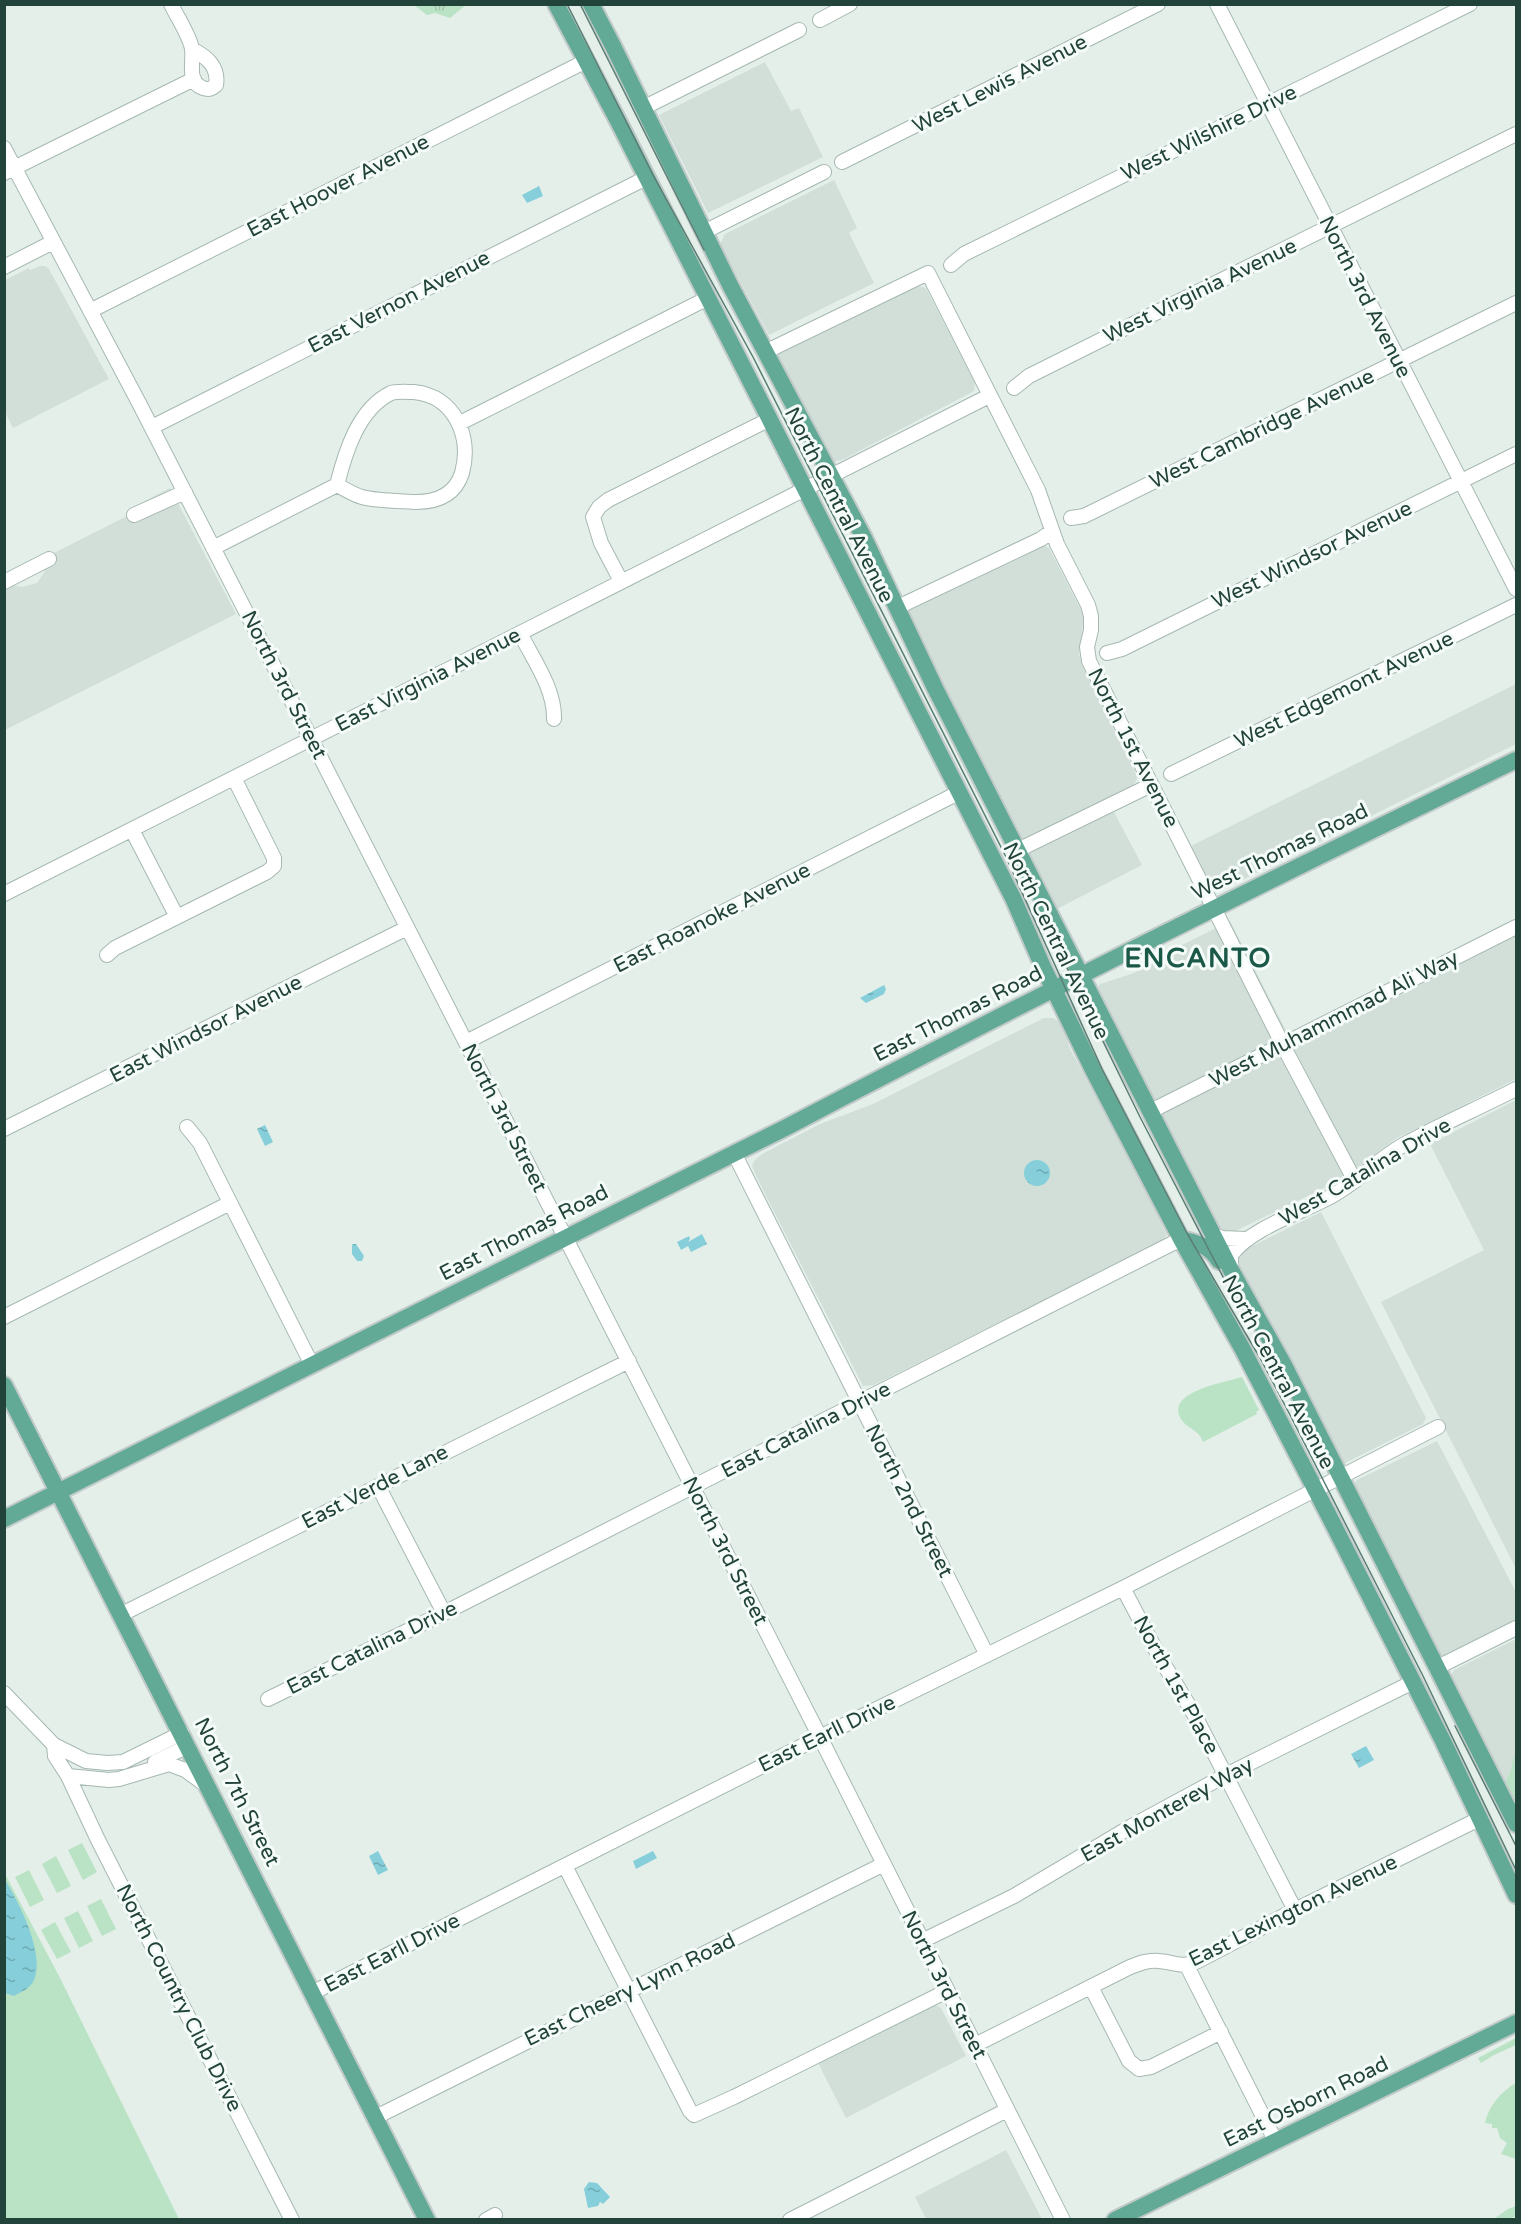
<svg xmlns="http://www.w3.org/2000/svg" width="1521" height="2224" viewBox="0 0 1521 2224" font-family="'Varela Round',sans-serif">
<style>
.built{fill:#d2dfd9}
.green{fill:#bae2c4}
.park{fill:url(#park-tufts)}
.water{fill:url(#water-ripples)}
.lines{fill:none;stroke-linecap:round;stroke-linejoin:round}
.minor-casing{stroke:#a6b8b1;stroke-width:16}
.major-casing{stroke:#c1cac8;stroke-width:20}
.minor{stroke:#fff;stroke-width:14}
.major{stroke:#63aa96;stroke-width:16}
.tram{stroke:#5b7e74;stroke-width:1.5}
.labels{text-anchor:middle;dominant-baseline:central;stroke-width:6;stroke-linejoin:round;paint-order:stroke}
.street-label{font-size:21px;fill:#214339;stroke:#f5fbf8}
.district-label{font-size:27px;font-weight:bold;letter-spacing:1.5px;fill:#1a5847;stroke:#f5fbf8}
</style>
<defs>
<pattern id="park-tufts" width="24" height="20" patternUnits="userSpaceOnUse" patternTransform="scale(1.5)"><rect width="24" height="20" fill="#bae2c4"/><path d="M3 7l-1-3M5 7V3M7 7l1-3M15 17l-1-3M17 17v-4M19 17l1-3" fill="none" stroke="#a0c3a9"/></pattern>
<pattern id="water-ripples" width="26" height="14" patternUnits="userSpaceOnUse" patternTransform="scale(1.5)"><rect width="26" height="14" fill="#86cfda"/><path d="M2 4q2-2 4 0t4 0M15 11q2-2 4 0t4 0" fill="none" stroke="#6daab2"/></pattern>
</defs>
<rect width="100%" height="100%" fill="#e4efea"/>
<path class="built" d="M765,62L791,111L799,108L823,157L708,213L659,115Z
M834,180L857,228L849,233L874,283L769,335L720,244L725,234Z
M40,266H45L49,269L109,379L13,428L5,412V280L29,268L30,270Z
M918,286L926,288L975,383L974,391L844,459L834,462L829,461L775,358L777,355Z
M170,488L236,614L5,730V590L12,585L22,587L37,583L45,571L42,559L133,513L131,508Z
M1042,545L1049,548L1080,608L1083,615V624L1079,655L1083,667L1137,776V779L1133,786L1030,838L1021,840L1017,838L908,614L910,610Z
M1516,684V744L1224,889L1217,890L1211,885L1191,846Z
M1114,812L1142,865L1053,911L1028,854Z
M1230,921L1295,1048L1516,936V1079L1397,1138L1339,1181L1223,1237L1097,989L1100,984L1131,974L1157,962L1166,953Z
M1044,1018H1053L1060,1022L1063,1026L1070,1049L1143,1183L1167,1235L1165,1238L1152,1246L874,1385L863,1386L763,1190L754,1171L752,1165L755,1160L762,1154L820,1124L873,1104Z
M1516,1100V1569L1381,1302L1484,1250L1430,1144Z
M1321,1212L1426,1418L1423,1424L1343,1464L1340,1463L1233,1264L1238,1253Z
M1437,1441L1516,1592V1621L1442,1657H1439L1352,1487L1357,1480Z
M1516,1639V1811L1452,1683L1451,1676L1454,1670Z
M933,2004L941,2008L966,2056L846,2118L818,2063Z
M1006,2150L1042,2219H926L915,2197Z"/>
<path class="green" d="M1242,1377L1259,1410L1256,1412L1257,1414L1203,1442C1199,1429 1187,1429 1181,1419C1164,1391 1228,1382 1242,1377Z
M1515,1753L1516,1754V1805L1512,1792L1510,1793L1505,1782L1510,1773Z
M82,1843L97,1872L83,1880L68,1850Z
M56,1856L71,1886L57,1893L42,1864Z
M29,1870L44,1900L30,1907L15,1877Z
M4,1872L60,1978L179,2219H5Z
M101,1899L116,1929L102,1936L87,1906Z
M78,1911L93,1941L79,1948L64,1918Z
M55,1922L71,1952L57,1959L41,1930Z
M1516,2038V2045L1494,2055L1481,2063L1478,2058Z
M1516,2083V2159L1501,2154L1507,2143L1500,2138L1497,2128H1492V2124L1485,2123C1489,2106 1500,2092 1516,2083Z
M1516,2206V2216L1510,2219H1494L1508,2209Z"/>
<path class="park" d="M414,5H466L450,18L435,13L427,15Z"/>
<path class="water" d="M539,186L543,196L527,203L522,195Z
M884,985L886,989L884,994L866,1003L860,998Z
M265,1125L273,1142L265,1146L257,1129Z
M1024 1173a13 13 0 1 1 26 0a13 13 0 1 1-26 0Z
M702,1234L707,1244L691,1252L688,1246L681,1250L677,1242L689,1236L690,1239L688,1242Z
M352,1244H356L364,1256L362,1261H357L352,1254Z
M1366,1746L1374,1760L1359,1768L1351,1754Z
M378,1851L388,1870L378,1875L369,1856Z
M653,1851L657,1858L636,1869L633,1861Z
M5,1880C19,1902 47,1957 33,1982C29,1989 21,1992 14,1996L5,1993Z
M589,2182L597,2183L610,2197L603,2204L600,2202L598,2206L588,2208L584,2189Z"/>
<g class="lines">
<g class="minor-casing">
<path id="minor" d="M171,4C177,17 190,36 192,49C194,62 186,82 203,88C209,90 211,89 216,85C219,67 207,57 192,49
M1217,4L1516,589
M820,20L850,4
M643,108L799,30
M4,148L139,403L304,725L820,1737L1063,2220
M842,162L1158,4
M4,173L194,79
M704,232L824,172
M951,265L964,254L1470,4
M4,267L53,242
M90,311L586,61
M765,352L928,273L1038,490L1057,544L1088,605L1091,616V630L1087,647L1089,661L1288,1055L1355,1181
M1014,388L1029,376L1101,340L1516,134
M460,423L708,298
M152,427L646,178
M134,515L185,492
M1071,518L1084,516L1516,303
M213,548L337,485C345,453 358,409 391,393C397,391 407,392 414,392C455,396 472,437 462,473C455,495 437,502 416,502C401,501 376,501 362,497C354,495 345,489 337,485
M621,581L601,543L593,517L599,507L608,500L770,419
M4,582L49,559
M898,607L1041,539L1052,531
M520,633C533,659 555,689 554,719
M1107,653L1122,649L1516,454
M1171,774L1516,605
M132,830L177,917
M1018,850L1151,785
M4,894L989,396
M107,955L115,948L267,872L274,866V858L234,778
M466,1042L958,793
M1151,1111L1516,927
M187,1127L200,1143L312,1365
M4,1129L407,928
M734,1153L987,1655
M1213,1235L1222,1238L1246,1239
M1231,1270V1255C1250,1229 1297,1214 1326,1199C1355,1185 1376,1160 1405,1144C1441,1124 1479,1108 1516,1089
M4,1317L230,1203
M378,1486L444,1613
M1123,1588L1160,1658L1194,1714L1295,1910
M122,1614L629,1361
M1436,1668L1516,1628
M4,1693L54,1745L86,1761L107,1763L123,1762L182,1733
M268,1699L444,1613L1181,1239
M54,1745L55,1756L68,1776L109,1780L119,1779L169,1764L185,1770L206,1785
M155,1762L188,1746
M68,1776L98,1840L292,2220
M565,1866L690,2111L694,2115L734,2097L947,1991
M922,1941L1014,1896L1132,1826L1226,1775L1413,1682
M1187,1966L1276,2142
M1091,1987L1129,2061L1139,2069L1151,2067L1221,2032
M314,1992L820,1737L1123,1588L1438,1427
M975,2045L1130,1967C1140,1963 1148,1960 1159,1961C1176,1962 1180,1969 1198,1961L1295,1910L1479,1819
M376,2117L884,1864
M486,2220L495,2215
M790,2220L1007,2110"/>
</g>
<g class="major-casing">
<path id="major" d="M556,4L618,121L1013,898L1043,967L1093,1070L1181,1239L1242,1348L1327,1512L1443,1741L1516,1895
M591,4L613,46L730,285L864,538L935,688L1066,946L1231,1270L1285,1367L1516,1824
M1181,1239C1198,1243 1210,1246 1219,1261
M4,1385L427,2220
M4,1519L785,1128C1026,1001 1271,879 1516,760
M1115,2220L1516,2023"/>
</g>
<use href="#minor" class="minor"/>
<use href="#major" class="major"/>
<path class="tram" d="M567,4L653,175L753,357L1006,857L1102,1069L1188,1235L1260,1358L1289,1413L1423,1676L1516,1870
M580,4L704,250
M1051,935L1140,1117L1236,1302
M1455,1726L1516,1846"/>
</g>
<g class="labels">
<g class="street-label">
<text transform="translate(1000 84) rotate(-27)">West Lewis Avenue</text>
<text transform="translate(1209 133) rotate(-26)">West Wilshire Drive</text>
<text transform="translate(338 186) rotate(-27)">East Hoover Avenue</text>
<text transform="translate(1200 291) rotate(-26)">West Virginia Avenue</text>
<text transform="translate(1365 297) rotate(63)">North 3rd Avenue</text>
<text transform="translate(399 302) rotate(-27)">East Vernon Avenue</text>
<text transform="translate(1262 429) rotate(-26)">West Cambridge Avenue</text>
<text transform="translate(839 505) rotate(63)">North Central Avenue</text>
<text transform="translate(1312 555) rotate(-26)">West Windsor Avenue</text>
<text transform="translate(428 680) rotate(-27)">East Virginia Avenue</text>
<text transform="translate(284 685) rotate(63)">North 3rd Street</text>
<text transform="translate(1344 690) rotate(-26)">West Edgemont Avenue</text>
<text transform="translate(1133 748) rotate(63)">North 1st Avenue</text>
<text transform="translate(1280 852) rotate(-26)">West Thomas Road</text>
<text transform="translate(712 918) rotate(-27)">East Roanoke Avenue</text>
<text transform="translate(1056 941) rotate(64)">North Central Avenue</text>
<text transform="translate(958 1014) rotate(-27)">East Thomas Road</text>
<text transform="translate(1334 1019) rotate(-27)">West Muhammmad Ali Way</text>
<text transform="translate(206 1029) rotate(-27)">East Windsor Avenue</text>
<text transform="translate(504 1118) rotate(63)">North 3rd Street</text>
<text transform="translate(1365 1172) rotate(-30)">West Catalina Drive</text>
<text transform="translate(524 1233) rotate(-27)">East Thomas Road</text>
<text transform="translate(1278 1372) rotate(62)">North Central Avenue</text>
<text transform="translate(806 1430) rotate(-27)">East Catalina Drive</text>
<text transform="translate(375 1487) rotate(-27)">East Verde Lane</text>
<text transform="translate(909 1501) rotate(63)">North 2nd Street</text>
<text transform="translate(725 1551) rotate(63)">North 3rd Street</text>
<text transform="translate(372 1648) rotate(-26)">East Catalina Drive</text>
<text transform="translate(1176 1685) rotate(61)">North 1st Place</text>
<text transform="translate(827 1734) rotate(-26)">East Earll Drive</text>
<text transform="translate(237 1792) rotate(63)">North 7th Street</text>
<text transform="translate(1167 1810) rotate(-29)">East Monterey Way</text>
<text transform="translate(1293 1911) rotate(-26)">East Lexington Avenue</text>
<text transform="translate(392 1953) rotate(-27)">East Earll Drive</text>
<text transform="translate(944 1985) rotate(63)">North 3rd Street</text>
<text transform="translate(630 1990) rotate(-26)">East Cheery Lynn Road</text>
<text transform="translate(179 1998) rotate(63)">North Country Club Drive</text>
<text transform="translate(1306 2102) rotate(-26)">East Osborn Road</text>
</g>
<g class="district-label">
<text x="1198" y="958">ENCANTO</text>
</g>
</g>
<rect width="1521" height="2224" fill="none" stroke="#214339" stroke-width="12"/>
</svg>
